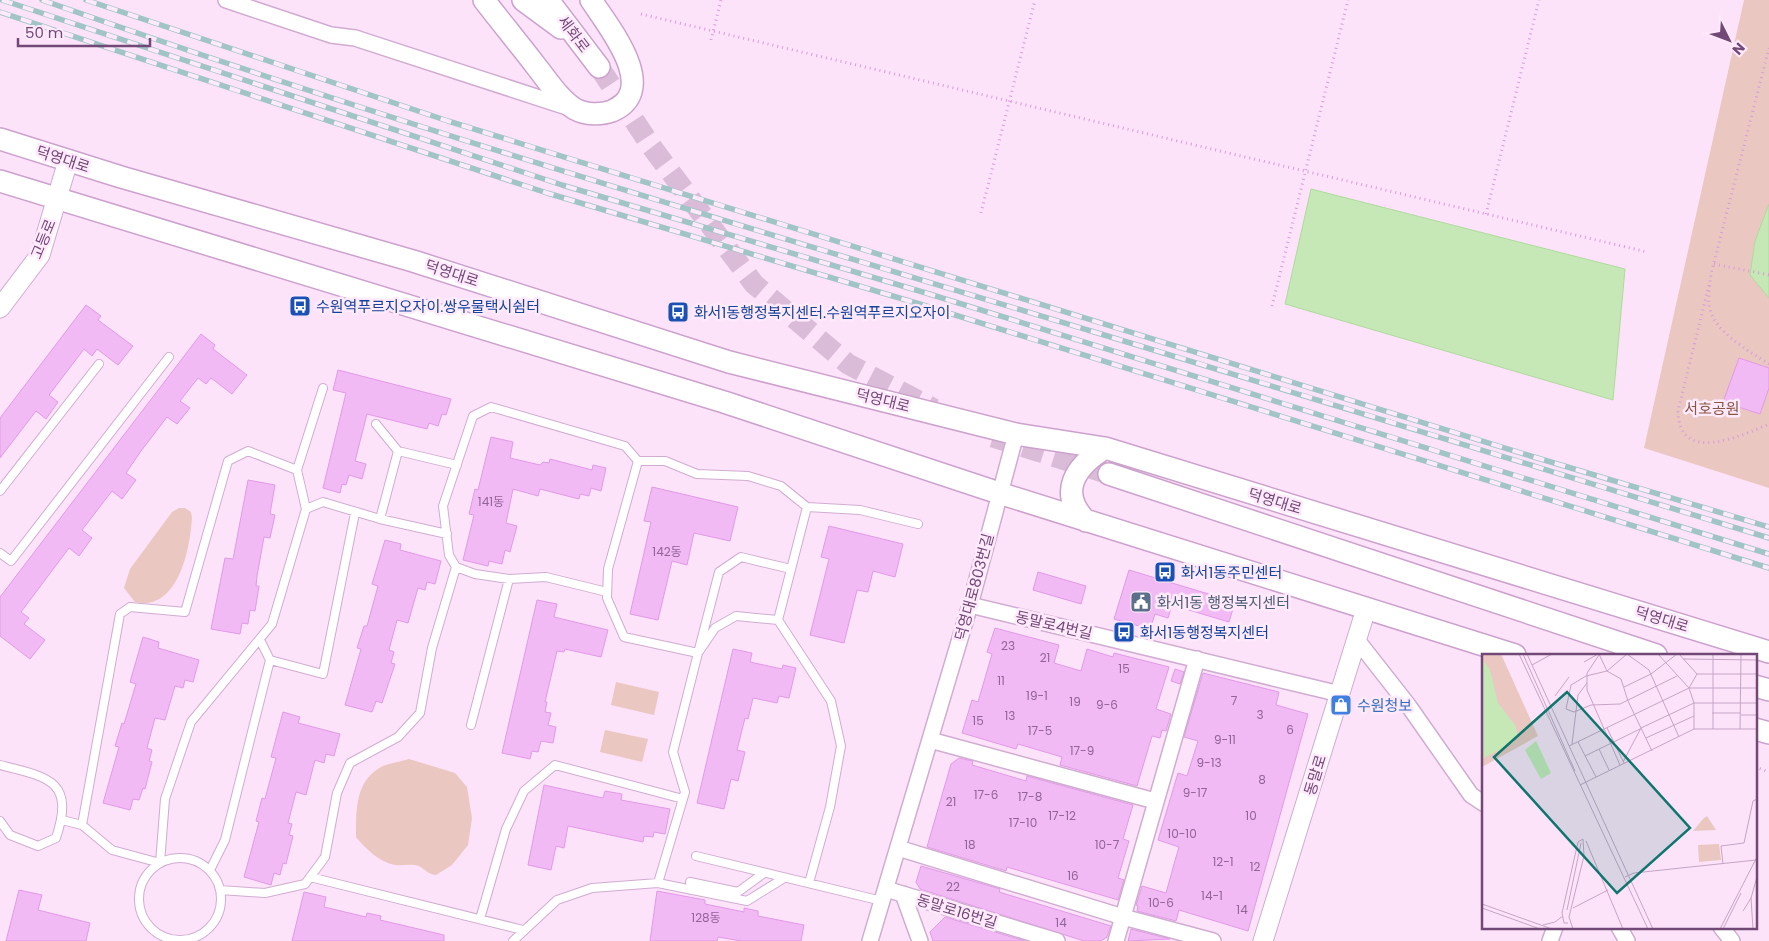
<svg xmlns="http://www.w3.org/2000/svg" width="1769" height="941" viewBox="0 0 1769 941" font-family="Poppins,'Noto Sans KR',sans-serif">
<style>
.green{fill:#ebc7c1}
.water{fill:#c6e8b7;stroke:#aeda9c}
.building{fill:#f1baf4;stroke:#e299e7}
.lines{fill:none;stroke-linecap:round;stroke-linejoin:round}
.secondary-tunnel{stroke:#dabcd8;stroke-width:21;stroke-dasharray:21 11;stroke-linecap:butt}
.service-casing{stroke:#d0acd1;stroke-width:10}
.minor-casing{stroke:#d0acd1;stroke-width:18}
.tertiary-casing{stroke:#d0acd1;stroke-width:21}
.secondary-casing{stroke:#cca2cd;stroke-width:24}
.path{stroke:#d59dd9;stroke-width:3;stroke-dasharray:1 4;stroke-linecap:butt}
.service{stroke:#fff;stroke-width:8}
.minor{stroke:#fff;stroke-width:15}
.tertiary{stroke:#fff;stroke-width:19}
.secondary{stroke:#fff;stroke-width:21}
.rail-casing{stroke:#a1c4c7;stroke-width:5.5}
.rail{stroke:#ffeafc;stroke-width:4;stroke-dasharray:11;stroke-linecap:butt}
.labels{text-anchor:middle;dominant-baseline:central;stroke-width:5;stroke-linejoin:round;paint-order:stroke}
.number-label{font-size:12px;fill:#926496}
.street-label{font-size:15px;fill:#724877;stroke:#ffeafc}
.transit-label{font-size:15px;fill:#164399;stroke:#ffeafc;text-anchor:start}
.park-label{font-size:15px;fill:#895644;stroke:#ffeafc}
.service-label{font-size:15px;fill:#4e5e75;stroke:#ffeafc;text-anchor:start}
.shop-label{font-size:15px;fill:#366cbe;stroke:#ffeafc;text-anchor:start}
.inset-road{fill:none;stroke:#c5a5c5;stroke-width:1}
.view{fill:#0f766e;fill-opacity:0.15;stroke:#0f766e;stroke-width:2.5}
.inset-edge{fill:none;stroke:#724877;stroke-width:2.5}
</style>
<rect width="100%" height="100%" fill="#fde3f9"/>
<path class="green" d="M1744,0H1769V488L1644,448Z
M179,508H185L191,512L192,518C190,549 178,612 135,602L124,588L130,569L172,512Z
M616,682L659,692L654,715L611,705Z
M605,730L648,739L642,762L600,752Z
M409,759L455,773L467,787L472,818L468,845L452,865L436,875C428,874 426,870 419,866C411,863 403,866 395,865C379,862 366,849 356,837C356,813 355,783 378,769C386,763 400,762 409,759Z"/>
<path class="water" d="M1311,189L1625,269L1613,400L1285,304Z
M1769,204V298L1750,275L1755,241Z"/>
<path class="building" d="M86,305L101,316L98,320L133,346L118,365L97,349L92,356L84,349L49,395L58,402L46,419L36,411L0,458V418Z
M201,334L215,345L213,349L247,375L232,394L211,378L206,384L198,378L180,401L190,408L177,424L167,417L141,451L126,473L136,480L122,499L112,491L82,530L92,538L79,556L69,548L21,612L29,618L24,624L45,640L30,659L0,636V597Z
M1739,358L1769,368V388L1760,414L1723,402Z
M338,370L451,399L446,415L442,414L438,426L429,423L427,429L367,414L355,461L366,464L362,479L349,475L346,485L342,484L340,493L323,488L346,393L333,390Z
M491,437L513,442L510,458L540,465L543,462L549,463L550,459L592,470L593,465L606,468L601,491L591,488L589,496L580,494L579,499L540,489L538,496L513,489L506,523L517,526L510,552L505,550L502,564L489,561L488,566L463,560L474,515L469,514L475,489L478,490Z
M248,480L275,485L270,514L275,515L270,538L264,537L257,576L256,586H259L255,611L250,610L248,624L242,623L240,634L211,629L225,558L233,559Z
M652,487L738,507L730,541L694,533L687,565L672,561L658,620L630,614L651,522L644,521Z
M829,526L903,544L895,577L873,571L868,592L857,590L844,643L810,635L829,559L821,557Z
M385,540L401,544L400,550L441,561L435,584L427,582L425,590L418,588L408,623L397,620L389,650L394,652L391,663L395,664L382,703L376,701L372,712L345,705L361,649L357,648L364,626H367L378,586L372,584Z
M1129,570L1235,602L1229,622L1172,605L1168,618L1155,614L1150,629L1114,619Z
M1038,572L1086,586L1081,604L1033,590Z
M537,600L557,604L554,617L608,630L601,657L565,649L564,652L557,651L545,702H547L545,712L551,713L548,725L556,727L553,743L541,741L538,752L532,751L530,759L502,753Z
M995,628L1059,645L1054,663L1081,671L1087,649L1113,657L1114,653L1169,667L1156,709L1171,714L1166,731L1162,730L1160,738L1152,736L1137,786L1060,765L1062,757L1018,744L1016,749L962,733L972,700L978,702L992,654L987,652Z
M143,637L159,642L158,648L199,660L193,682L185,680L183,688L175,686L165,720L155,718L147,748L152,750L149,761L152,762L145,789L143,788L139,800L133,799L130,810L103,803L119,747L115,746L122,723L124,724L136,684L130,682Z
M733,649L752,653L750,662L782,669L783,665L796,668L789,698L779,696L777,703L753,698L748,719L745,718L737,750L745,752L738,781L731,779L724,809L697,803Z
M1175,669L1184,672L1180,684L1171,681Z
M1203,673L1279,692L1276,705L1308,714L1248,931L1179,910L1176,921L1137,911L1138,906L1136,905L1142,886L1166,893L1176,857L1179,847L1158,840L1178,773L1187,776L1198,741L1184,737Z
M283,712L300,717L298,723L340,734L334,756L326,754L324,763L315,760L306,795L296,792L288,823L292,824L289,835L293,836L286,864L283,863L280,875L274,873L271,885L244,877L259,822L256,821L262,798L265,799L276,758L271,757Z
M959,758L973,761L972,765L1026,781L1027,776L1133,805L1123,839L1129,841L1118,878L1124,880L1118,900L1007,867L1006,871L927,847L951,764Z
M544,785L603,798L605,791L622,794L621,800L670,809L665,834L654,832L653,837L644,836L643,842L568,826L564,848L556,846L551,870L528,865Z
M921,866L1000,889L999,892L1111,926L1107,937L1101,941H1084L920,889L916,882Z
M19,890L42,895L38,910L90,923L86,941H6Z
M657,891L705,900V904L744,912V908L758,911V916L804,925L801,941H741L718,937L717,941H650Z
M304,892L326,897L324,907L366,917L367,913L381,916L380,920L444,935V941H292Z
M945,917L1025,941H933L930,932Z
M1131,929L1170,939L1128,941Z"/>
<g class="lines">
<path class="secondary-tunnel" d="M599,67L651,146L754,284L848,364L934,409
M993,437L1109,474"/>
<g class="service-casing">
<path id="service" d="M376,424L398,451L457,465
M638,461H665L697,474L748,476L781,486L807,507L860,510L918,524
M0,491L99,364
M306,509L323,502L380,519L398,451
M380,519L447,534
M0,553L11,561L169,357
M509,579L475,574L456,567L449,555L443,506L473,416L491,407L625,446L638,461L608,569L607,598L624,637L698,653L719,572L741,557L791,569
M778,620L831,701L841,746L830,807L809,883
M260,640L270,660L323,674L355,513
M471,725L509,579L546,577L607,592
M0,765C49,777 75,781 56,838L38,846L10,835L0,821
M62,820L82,825L120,614L130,607L185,612L228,461L248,451L297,470L323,388
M82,825L112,850L160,863L165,799L191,722L272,624L306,509L297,470
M696,856L882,901
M139 899a41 41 0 1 1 82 0a41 41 0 1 1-82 0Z
M210,870L225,840L270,660
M310,877L523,930
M690,882L738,892L764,873
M658,883L747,901L784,878
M220,890L265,893L305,884L325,857L337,793L350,763L398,737L420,713L432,648L456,567
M480,919L506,829L524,791L555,765L683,799
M513,941L557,900L592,888L658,883L685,792L673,752L698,653L715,628L736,616L778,620L807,507"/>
</g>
<g class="minor-casing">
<path id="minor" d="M226,0L331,35L355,38L570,108
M970,605L1340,694
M1357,640L1408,705L1471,795L1483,803
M930,740L1155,801
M898,848L1123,917L1213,941
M886,889L1057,941
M903,894L920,941
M1619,927L1627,941
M1721,927L1732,941
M870,941L970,605L1016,434
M1116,941L1197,659
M1550,941L1555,927"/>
</g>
<g class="tertiary-casing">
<path id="tertiary" d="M0,308L40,255L68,161
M1263,941L1366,609"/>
</g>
<g class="secondary-casing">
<path id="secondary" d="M484,0C501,22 519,44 536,66C548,81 559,99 575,109C586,115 601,115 612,111C661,90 608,26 591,0
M523,0L561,28
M548,0L599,67
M0,139L121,177L413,261L729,362L1016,434L1105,448L1769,652
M0,181L724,402L999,493L1515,655
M1109,474L1656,655
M1086,521C1057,492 1076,466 1105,448
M1755,686L1769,690
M1755,729L1769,733"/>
</g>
<path class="path" d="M641,14L1647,252
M711,40L721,0
M1769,48L1711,274C1710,284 1708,296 1709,305C1713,332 1749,351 1769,364
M981,213L1035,0
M1486,214L1539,0
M1714,264L1769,275
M1709,285L1678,411C1679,465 1740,436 1769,424
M1272,306L1348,0
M1755,767L1769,772"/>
<use href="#service" class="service"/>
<use href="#minor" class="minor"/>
<use href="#tertiary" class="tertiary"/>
<use href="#secondary" class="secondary"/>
<g class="rail-casing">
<path id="rail" d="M2,0L562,185L926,293L1769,554
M42,0C388,122 740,225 1091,331C1317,399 1543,469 1769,538
M86,0L448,121L1534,457L1769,527
M0,12L547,193L923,305L1769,568"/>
</g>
<use href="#rail" class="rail"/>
</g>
<defs>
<g id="bus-square" transform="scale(1.125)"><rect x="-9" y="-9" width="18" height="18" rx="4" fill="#1a4fb4" stroke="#ffeafc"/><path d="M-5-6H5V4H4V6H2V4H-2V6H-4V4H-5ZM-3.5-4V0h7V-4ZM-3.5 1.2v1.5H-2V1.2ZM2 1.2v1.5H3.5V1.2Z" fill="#fff"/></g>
<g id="civic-square" transform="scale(1.125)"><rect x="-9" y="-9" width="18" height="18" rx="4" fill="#5c6f8a" stroke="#ffeafc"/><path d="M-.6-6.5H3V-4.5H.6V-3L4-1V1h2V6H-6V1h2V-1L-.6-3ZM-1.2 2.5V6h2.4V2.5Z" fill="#fff"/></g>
<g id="shop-square" transform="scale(1.125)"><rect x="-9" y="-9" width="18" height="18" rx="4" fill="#3f7fe0" stroke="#ffeafc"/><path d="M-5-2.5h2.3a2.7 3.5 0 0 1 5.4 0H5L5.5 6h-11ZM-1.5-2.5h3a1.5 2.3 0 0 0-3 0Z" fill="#fff"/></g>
</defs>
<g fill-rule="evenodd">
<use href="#bus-square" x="300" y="306"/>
<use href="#bus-square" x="678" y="312"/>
<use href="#bus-square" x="1165" y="572"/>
<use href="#civic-square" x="1141" y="602"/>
<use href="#bus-square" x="1124" y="632"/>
<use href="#shop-square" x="1341" y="705"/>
</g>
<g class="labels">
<g class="number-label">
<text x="491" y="501">141동</text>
<text x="667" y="551">142동</text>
<text x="1008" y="645">23</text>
<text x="1045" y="657">21</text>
<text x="1124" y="668">15</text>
<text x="1001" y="680">11</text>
<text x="1037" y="695">19-1</text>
<text x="1234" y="700">7</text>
<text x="1075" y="701">19</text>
<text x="1107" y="704">9-6</text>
<text x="1260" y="714">3</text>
<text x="1010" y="715">13</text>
<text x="978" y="720">15</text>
<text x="1290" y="729">6</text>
<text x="1040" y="730">17-5</text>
<text x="1225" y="739">9-11</text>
<text x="1082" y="750">17-9</text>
<text x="1209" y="762">9-13</text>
<text x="1262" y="779">8</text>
<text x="1195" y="792">9-17</text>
<text x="986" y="794">17-6</text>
<text x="1030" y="796">17-8</text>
<text x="951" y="801">21</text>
<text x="1062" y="815">17-12</text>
<text x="1251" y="815">10</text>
<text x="1023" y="822">17-10</text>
<text x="1182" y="833">10-10</text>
<text x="970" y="844">18</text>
<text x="1107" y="844">10-7</text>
<text x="1223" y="861">12-1</text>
<text x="1255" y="866">12</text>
<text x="1073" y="875">16</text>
<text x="953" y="886">22</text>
<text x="1212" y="895">14-1</text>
<text x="1161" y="902">10-6</text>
<text x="1242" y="909">14</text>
<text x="706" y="917">128동</text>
<text x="1061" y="922">14</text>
</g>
<g class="street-label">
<text transform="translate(574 34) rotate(53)">세화로</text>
<text transform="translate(63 159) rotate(18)">덕영대로</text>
<text transform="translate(43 239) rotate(-68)">고등로</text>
<text transform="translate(452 273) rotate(18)">덕영대로</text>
<text transform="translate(883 400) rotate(14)">덕영대로</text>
<text transform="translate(1275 501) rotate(17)">덕영대로</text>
<text transform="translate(974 587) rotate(-75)">덕영대로803번길</text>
<text transform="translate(1662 619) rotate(17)">덕영대로</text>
<text transform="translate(1054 625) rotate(13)">동말로4번길</text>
<text transform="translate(1315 775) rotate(-73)">동말로</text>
<text transform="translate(957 911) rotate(17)">동말로16번길</text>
</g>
<g class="transit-label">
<text x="316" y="306">수원역푸르지오자이.쌍우물택시쉼터</text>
<text x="694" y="312">화서1동행정복지센터.수원역푸르지오자이</text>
<text x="1181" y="572">화서1동주민센터</text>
<text x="1140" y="632">화서1동행정복지센터</text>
</g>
<g class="park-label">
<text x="1712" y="408">서호공원</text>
</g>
<g class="service-label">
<text x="1157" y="602">화서1동 행정복지센터</text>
</g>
<g class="shop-label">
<text x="1357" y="705">수원청보</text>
</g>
</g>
<g transform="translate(1482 654)">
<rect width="275" height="275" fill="#fde3f9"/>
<path d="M0,0H19L56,82L0,113ZM225,162L234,176L211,177L221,165ZM237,190L239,206L217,208L216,191Z" fill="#ebc7c1"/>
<path d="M0,4L8,16L16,49L33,71L36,81L32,88L0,105ZM54,87L69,119L59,125L43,96Z" fill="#c6e8b7"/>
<path class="inset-road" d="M37,0L166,275M41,0L93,117M45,0L171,275M117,0L125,17L139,25L146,47L170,97M145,0L167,16L197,83M176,0L207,34L212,49V75M197,0L215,20M117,1L105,19V36L138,111M201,5L275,6M102,8L116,0M50,11L70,0M215,20H275M142,33L169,20L195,0M207,34L215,20M73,42L87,23M84,55L92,58L109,51L138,50L195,22M84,55L89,31L104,22L125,17L145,0M230,59H259M259,61H275M125,74L142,109M231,75V0M258,75L259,0M164,84L212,62M96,88L114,123M90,90L96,41L105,29M87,92L207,34H275M117,95L127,116M103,102L158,75M141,108L159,74L212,49H275M98,131L212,75H275M104,187L141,275M241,210L239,192L262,189L271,147L275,145M143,223L152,219L274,206M0,250L70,275M0,254L58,275M91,254L126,236M85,256L99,189M261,257L269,244M86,269H82L80,259L96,188L101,185L102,202L87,263L91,275M61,271L73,268L81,262M238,275L275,203M241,275L259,239M271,275L269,244L275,223"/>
<path class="view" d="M85,38L208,174L135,239L12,103Z"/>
<rect width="275" height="275" class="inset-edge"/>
</g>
<g transform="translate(1729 40) rotate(132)" stroke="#ffeafc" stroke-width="4" paint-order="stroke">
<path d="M0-4L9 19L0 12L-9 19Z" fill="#724877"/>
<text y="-8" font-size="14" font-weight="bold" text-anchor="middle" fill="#724877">N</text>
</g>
<path d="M18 38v8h132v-8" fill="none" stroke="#724877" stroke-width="2.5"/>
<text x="25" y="38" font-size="15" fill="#724877" stroke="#ffeafc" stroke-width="4" paint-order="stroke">50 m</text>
</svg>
